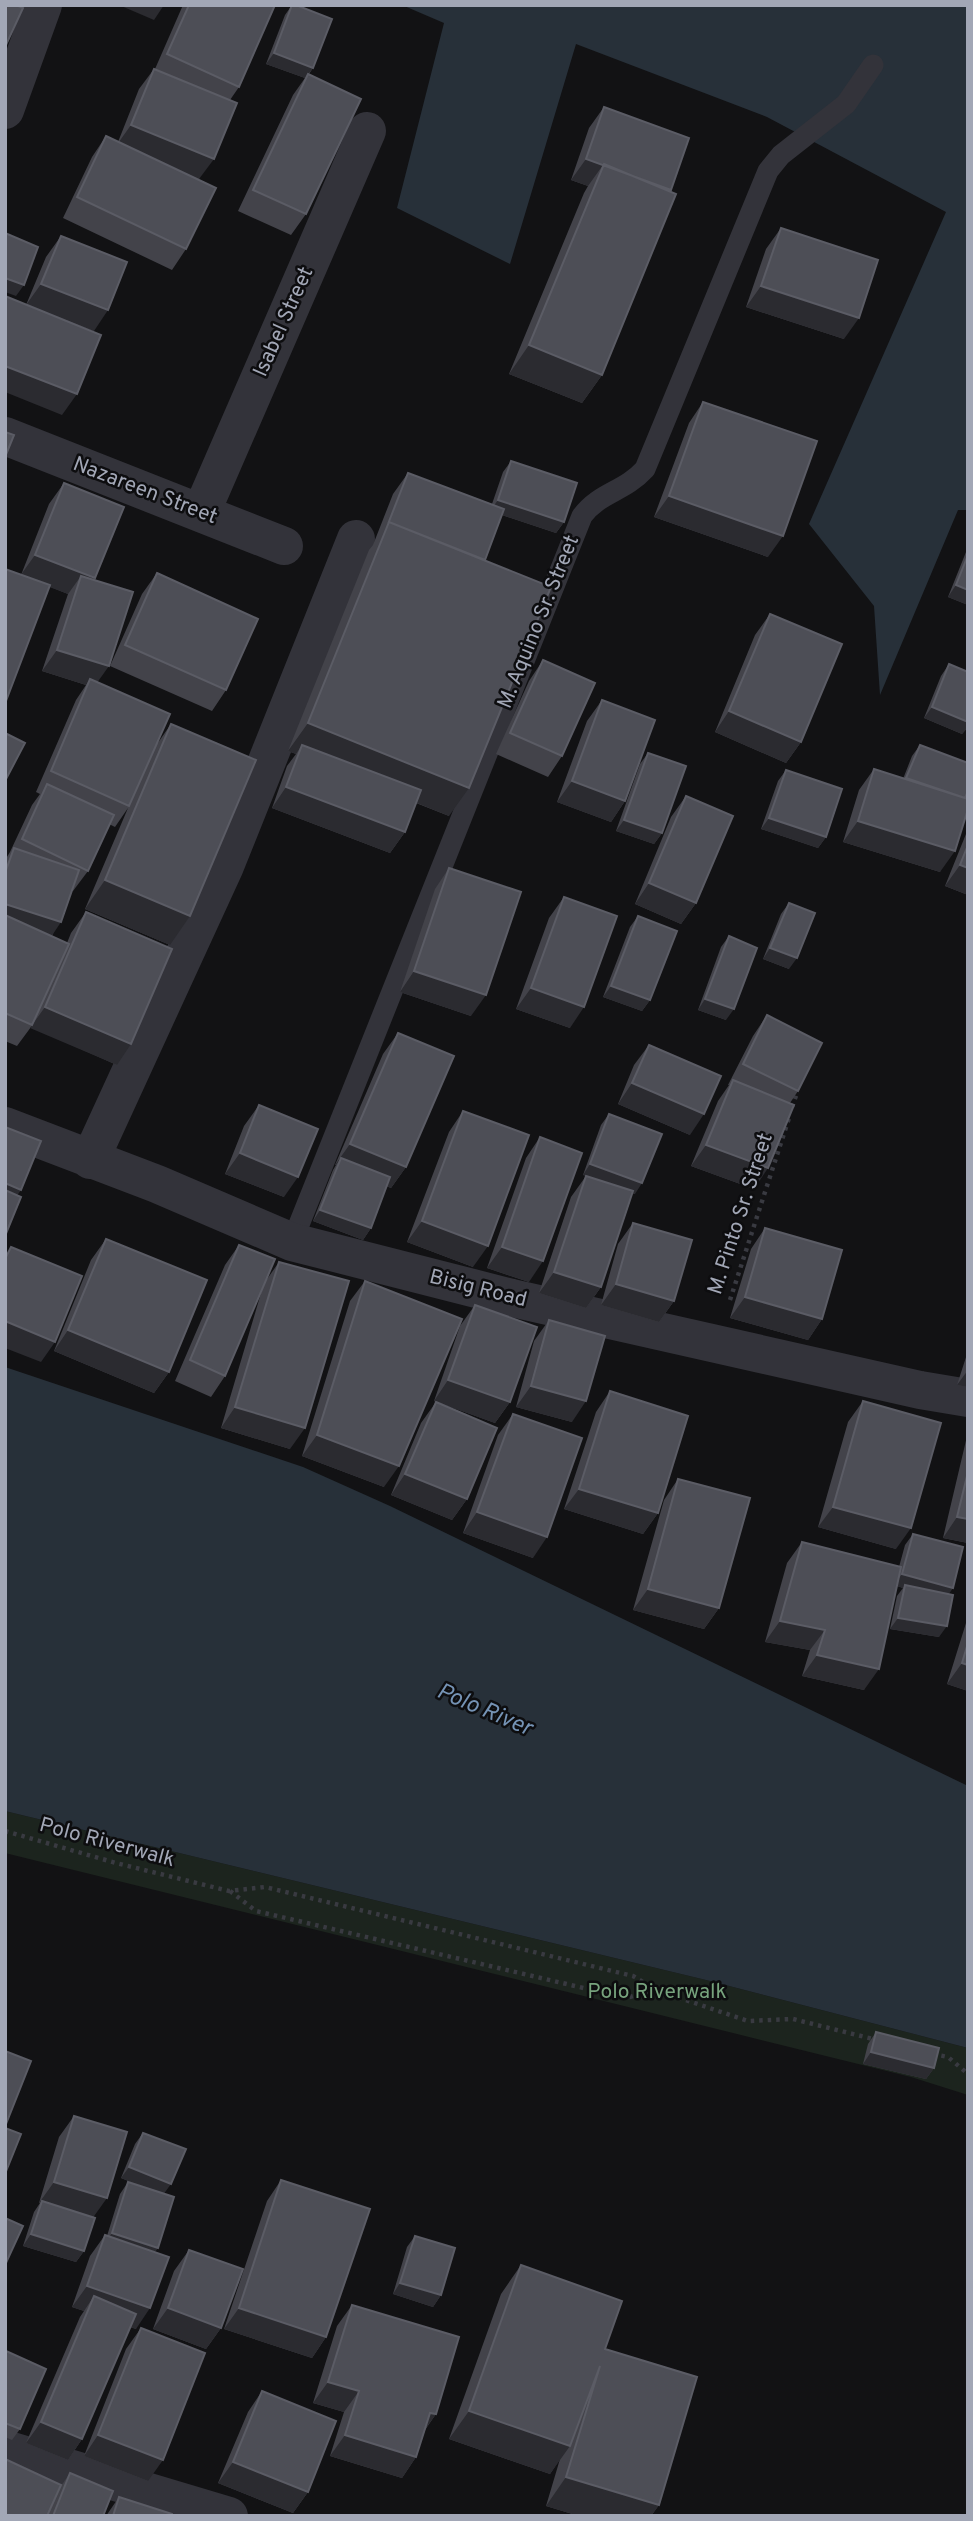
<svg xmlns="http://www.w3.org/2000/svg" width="973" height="2521" viewBox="0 0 973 2521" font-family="Overpass,sans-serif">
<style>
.green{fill:#1c241e}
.water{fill:#273039}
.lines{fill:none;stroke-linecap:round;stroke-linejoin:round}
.path{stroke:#393a41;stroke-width:4.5;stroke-dasharray:3.5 5;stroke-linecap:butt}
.service{stroke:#33333a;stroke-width:21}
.minor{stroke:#33333a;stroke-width:38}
.wall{fill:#43434a}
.shaded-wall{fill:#2b2b30}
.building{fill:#4d4e56;stroke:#5b5c65;stroke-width:2}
.labels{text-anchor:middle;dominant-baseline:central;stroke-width:5;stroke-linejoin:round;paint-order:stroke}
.street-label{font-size:21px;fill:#a2a7b6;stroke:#0d0d0f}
.park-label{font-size:21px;fill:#77a37d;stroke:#0d0d0f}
.water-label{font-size:23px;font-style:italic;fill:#7593b5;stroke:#0d0d0f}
</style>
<rect width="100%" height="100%" fill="#121214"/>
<path class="green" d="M5,1811L706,1980L968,2048V2095L911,2077L5,1853Z"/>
<path class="water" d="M402,5H968V510H958L880,695L874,606L809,524L946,212L767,117L576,44L510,264L397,208L444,23Z
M5,1367L303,1467L390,1506L968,1786V2048L706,1980L5,1811Z"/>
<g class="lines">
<path class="path" d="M792,1107L797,1093
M730,1300L790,1115
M5,1831L116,1863L229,1891L265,1887L633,1976L656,1990L748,2021L793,2019L877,2040
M230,1891L256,1911L626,1998L655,1990
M933,2054L948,2057L968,2074"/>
<path class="service" d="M292,1242L582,516C600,492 624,492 645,469L768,171L781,155L846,104L873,65"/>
<path class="minor" d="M5,110L43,5
M5,436L284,546
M201,513L367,131
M5,1126L157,1184L292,1242L512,1298L920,1390L968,1398
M90,1160L225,866L356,539
M5,2449L229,2516"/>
</g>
<path class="wall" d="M183,5H275L239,87L230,100L199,179L187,175L186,249L172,270L63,218L92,157L106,136L118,142L139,89L154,69H155Z
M292,5L313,68L309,74L306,214L291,235L238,211L293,95L305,78L266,64L285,15Z
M604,107L671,190L602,375L582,403L509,374L584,193L588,186L571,180L589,128Z
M781,228L844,339L746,307L766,249Z
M61,236L94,331L49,314L62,415L26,305L46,257Z
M703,402L768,557L654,517L689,423Z
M511,461L564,522L556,533L502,515L485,560L449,816L416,803L405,832L390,853L272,808L287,766L296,754L288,751L369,550L373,545L393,494L408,473L492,504L503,472Z
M64,483L94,580L98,682L155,747L171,724L170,945L85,909L128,808L115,827L109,824L88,871L73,891H72L52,936L67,943L71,933L86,912L117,1065L31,1027L17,1046L5,1041V860L10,852L32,805L40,794L36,792L76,700L86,685L42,671L68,594L21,575L49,504Z
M968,547V605L948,597Z
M157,573L226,690L212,711L110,666L142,594Z
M770,614L801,742L786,763L715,732L755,635Z
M543,660L562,756L548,777L496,754L529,681Z
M949,664L968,672V727L962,734L924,718L941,676Z
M602,700L625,801L611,822L557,802L587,721Z
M920,745L965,798L940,872L843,842L859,790L874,769L903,779L912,756Z
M648,753L662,833L654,844L616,831L640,764Z
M786,770L826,837L818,848L761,829L778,781Z
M686,796L696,903L681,924L635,904L671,817Z
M968,829V895L945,886Z
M449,868L471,1016L400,992L435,889Z
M564,897L570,1028L516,1009L549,918Z
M789,903V969L763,959L781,914Z
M638,916L650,1000L642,1011L603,997L630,927Z
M729,936L726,1020L698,1010L721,947Z
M767,1015L798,1091L790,1103L754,1189L691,1166L718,1101L729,1085H728L753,1036Z
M398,1033L406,1167L391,1188L386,1186L371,1228L363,1240L313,1221L333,1170L336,1165H335L383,1054Z
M649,1045L690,1135L618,1104L634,1065Z
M259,1105L284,1197L225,1174L244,1126Z
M463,1111L473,1267L407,1242L449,1132Z
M609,1114L635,1194L632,1193L601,1287L586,1308L539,1293L571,1197L586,1176H587L583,1175L601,1125Z
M540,1137L529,1282L487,1268L526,1158Z
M633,1223L674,1301L659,1322L601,1305L618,1244Z
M765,1228L822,1319L808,1340L730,1318L751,1249Z
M106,1239L169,1372L154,1393L54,1351L91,1260Z
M239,1245L265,1282L279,1262L290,1449L221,1428L264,1283L225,1376L211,1397L175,1381L225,1265Z
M365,1281L384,1487L302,1456L350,1301Z
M475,1305L510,1402L495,1423L440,1403L467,1499L452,1520L391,1495L421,1423L436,1402L434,1401L460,1326Z
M549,1320L572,1422L516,1407L534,1341Z
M968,1351V1387L957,1385Z
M610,1391L658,1513L643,1534L564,1509L596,1412Z
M863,1401L896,1549L818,1527L848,1422Z
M513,1414L533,1558L463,1533L498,1435Z
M968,1432V1543L943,1538Z
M678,1479L719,1608L704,1629L633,1610L664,1500Z
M913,1534L953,1588L948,1594L939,1637L890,1629L897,1596L903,1588L897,1586L864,1690L802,1676L810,1650L765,1642L787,1563L802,1542L899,1567L905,1545Z
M968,1621V1691L947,1684L966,1623Z
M876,2032L934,2068L926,2079L863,2064L868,2044Z
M74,2116L94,2217L84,2251L76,2262L23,2246L34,2212L40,2203H39L59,2137Z
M143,2133L164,2194L154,2252L136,2329L130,2327L82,2439L68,2460L26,2443L80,2317L84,2311L72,2307L90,2256L105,2235L107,2236L120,2194L128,2182L146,2188L121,2178L135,2144Z
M281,2180L326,2337L312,2358L224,2329L267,2201Z
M415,2236L441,2295L433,2307L393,2294L407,2247Z
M189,2250L221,2328L206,2349L153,2329L174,2271Z
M521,2265L605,2349L659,2505L651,2516H579L546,2506L560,2459L550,2474L449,2439L501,2294Z
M352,2305L436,2414L425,2430L416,2457L402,2478L330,2456L344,2412L313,2403L337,2326Z
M141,2328L148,2481L84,2456L126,2349Z
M5,2352L20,2429L12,2440L5,2437Z
M262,2391L308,2492L293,2513L218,2483L248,2412Z
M70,2473L103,2516H5L59,2489Z
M119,2497L172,2516H106Z"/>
<path class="shaded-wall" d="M119,5H164L154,20Z
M274,53L313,68L305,78L266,64Z
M131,125L214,159L199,179L116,146Z
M586,159L603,165L588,186L571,180Z
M5,278L24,285L16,296L5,292Z
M41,284L108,310L94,331L26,305Z
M761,286L859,318L844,339L746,307Z
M529,345L602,375L582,403L509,374Z
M5,366L77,394L62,415L5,392Z
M669,496L783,536L768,557L654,517Z
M498,500L564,522L556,533L490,511Z
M35,555L95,578L80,599L81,576L68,594L20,576Z
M956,585L968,590V605L948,597Z
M57,650L109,666L94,687L90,679L86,685L42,671Z
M932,707L968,722V727L962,734L924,718Z
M729,711L801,742L786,763L715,732Z
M308,723L469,788L449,816L298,755L302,745L296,754L288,751Z
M572,781L625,801L611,822L557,802Z
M286,787L405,832L390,853L272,808Z
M769,818L826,837L818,848L761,829Z
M624,820L662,833L654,844L616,831Z
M858,821L955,851L940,872L843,842Z
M960,865L968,868V895L945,886Z
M105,880L190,916L170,945L85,909Z
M649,883L696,903L681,924L635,904Z
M5,904L61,922L47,943L5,930Z
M770,948L797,958L789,969L763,959Z
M414,971L486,995L471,1016L400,992Z
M611,986L650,1000L642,1011L603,997Z
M531,988L584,1007L570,1028L516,1009Z
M705,999L734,1009L726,1020L698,1010Z
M45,1007L131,1044L117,1065L30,1028Z
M632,1083L704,1114L690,1135L618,1104Z
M350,1144L406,1167L391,1188L338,1166L341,1158L336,1165H335Z
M706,1145L768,1168L754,1189L691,1166Z
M240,1153L298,1177L284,1197L225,1174Z
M590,1164L642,1183L635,1194L583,1175Z
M5,1183L21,1190L6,1211L5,1210Z
M320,1210L371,1228L363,1240L313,1221Z
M422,1221L488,1246L473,1267L407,1242Z
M502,1247L543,1261L529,1282L487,1268Z
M554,1272L601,1287L586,1308L539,1293Z
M616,1284L674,1301L659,1322L601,1305Z
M745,1297L822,1319L808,1340L730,1318Z
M5,1321L55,1342L41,1362L5,1348Z
M68,1330L169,1372L154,1393L54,1351Z
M968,1370V1387L957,1385Z
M448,1380L510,1402L495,1423L434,1401Z
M531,1386L586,1401L572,1422L516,1407Z
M235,1407L305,1428L290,1449L221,1428Z
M317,1435L399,1466L384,1487L302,1456Z
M405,1474L467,1499L452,1520L391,1495Z
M579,1489L658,1513L643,1534L564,1509Z
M833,1507L911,1528L896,1549L818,1527Z
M477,1512L547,1537L533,1558L463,1533Z
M957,1517L968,1519V1543L943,1538Z
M902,1574L953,1588L945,1599L905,1585L903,1588L894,1585Z
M648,1589L719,1608L704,1629L633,1610Z
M898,1618L947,1626L939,1637L890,1629Z
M780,1621L825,1630L810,1650L765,1642Z
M817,1655L879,1669L864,1690L802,1676Z
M962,1663L968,1665V1691L947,1684Z
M871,2052L934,2068L926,2079L863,2064Z
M129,2167L171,2184L163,2195L121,2178Z
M54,2182L107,2198L92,2219L42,2201L40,2203H39Z
M112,2233L158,2248L150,2259L104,2244Z
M31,2234L84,2251L76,2262L23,2246Z
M400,2283L441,2295L433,2307L393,2294Z
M87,2286L150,2308L136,2329L87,2312L94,2296L84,2311L72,2307Z
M168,2308L221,2328L206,2349L153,2329Z
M239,2308L326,2337L312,2358L224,2329Z
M328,2382L359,2391L344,2412L313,2403Z
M469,2411L570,2446L550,2474L449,2439Z
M430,2413L436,2414L421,2435Z
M41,2422L82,2439L68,2460L26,2443Z
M98,2435L163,2460L148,2481L84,2456Z
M345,2435L416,2457L402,2478L330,2456Z
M233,2462L308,2492L293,2513L218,2483Z
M566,2477L659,2505L651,2516H579L546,2506Z"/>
<path class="building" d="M5,5H16L23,8L5,47Z
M189,5H275L239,87L167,54Z
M292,5H296L332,19L313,68L274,53Z
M154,69L237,103L214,159L131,125Z
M308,74L361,99L306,214L253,190Z
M604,107L689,138L671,190L586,159Z
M106,136L216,188L186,249L77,197Z
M604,164L676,194L602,375L529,345Z
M781,228L878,260L859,318L761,286Z
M5,233L38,247L24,285L5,278Z
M61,236L127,262L108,310L41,284Z
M5,296L101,335L77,394L5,366Z
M703,402L817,441L783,536L669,496Z
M5,432L14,435L5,457Z
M511,461L577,483L564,522L498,500Z
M408,473L504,509L485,560L389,522L388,524Z
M64,483L124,507L95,578L35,555Z
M389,522L551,587L469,788L308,723Z
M968,555V590L956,585Z
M5,569L50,585L6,701L5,700Z
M157,573L258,619L226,690L125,645Z
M81,576L133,592L109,666L57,650Z
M770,614L842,644L801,742L729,711Z
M543,660L595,683L562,756L510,733Z
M949,664L968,672V722L932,707Z
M90,679L170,714L129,806L51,771Z
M602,700L655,720L625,801L572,781Z
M171,724L256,760L190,916L105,880Z
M5,733L25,743L5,781Z
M302,745L421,790L405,832L286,787Z
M920,745L968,763V791L965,798L906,778Z
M648,753L686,766L662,833L624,820Z
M874,769L968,799V809L955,851L858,821Z
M786,770L842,789L826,837L769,818Z
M47,784L114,815L88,871L22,839Z
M686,796L733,816L696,903L649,883Z
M968,845V868L960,865Z
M14,848L79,870L61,922L5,904V873Z
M449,868L521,892L486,995L414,971Z
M564,897L617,916L584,1007L531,988Z
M789,903L815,913L797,958L770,948Z
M86,912L172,949L131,1044L45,1007Z
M5,915L69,944L32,1025L5,1013Z
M638,916L677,931L650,1000L611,986Z
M729,936L757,948L734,1009L705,999Z
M767,1015L822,1043L798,1091L743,1064Z
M398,1033L454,1056L406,1167L350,1144Z
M649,1045L721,1076L704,1114L632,1083Z
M733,1080L794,1105L768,1168L706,1145Z
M259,1105L318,1129L298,1177L240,1153Z
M463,1111L529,1135L488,1246L422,1221Z
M609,1114L662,1134L642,1183L590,1164Z
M5,1127L41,1141L21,1190L5,1183Z
M540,1137L582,1153L543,1261L502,1247Z
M341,1158L390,1177L371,1228L320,1210Z
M586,1176L633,1191L601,1287L554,1272Z
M5,1190L21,1197L5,1236Z
M633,1223L692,1240L674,1301L616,1284Z
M765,1228L842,1250L822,1319L745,1297Z
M106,1239L207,1280L169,1372L68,1330Z
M239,1245L275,1259L225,1376L190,1360Z
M11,1247L82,1276L55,1342L5,1321V1259Z
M279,1262L349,1281L305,1428L235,1407Z
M365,1281L462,1319L399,1466L317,1435Z
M475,1305L537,1327L510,1402L448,1380Z
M549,1320L605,1336L586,1401L531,1386Z
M610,1391L688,1416L658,1513L579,1489Z
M863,1401L941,1423L911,1528L833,1507Z
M436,1402L497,1428L467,1499L405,1474Z
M513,1414L582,1438L547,1537L477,1512Z
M968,1472V1519L957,1517Z
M678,1479L750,1498L719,1608L648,1589Z
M913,1534L963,1547L953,1588L902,1574Z
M802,1542L901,1567L879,1669L817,1655L825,1630L780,1621Z
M905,1585L953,1595L947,1626L898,1618Z
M968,1643V1665L962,1663Z
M876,2032L939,2048L934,2068L871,2052Z
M5,2051L31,2061L6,2124H5Z
M74,2116L127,2132L107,2198L54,2182Z
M5,2128L21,2134L5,2174Z
M143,2133L186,2149L171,2184L129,2167Z
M281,2180L370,2209L326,2337L239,2308Z
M128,2182L174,2197L158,2248L112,2233Z
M42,2201L95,2218L84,2251L31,2234Z
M5,2218L23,2226L5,2265Z
M105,2235L169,2257L150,2308L87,2286Z
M415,2236L455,2248L441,2295L400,2283Z
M189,2250L243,2269L221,2328L168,2308Z
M521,2265L622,2301L605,2349L697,2377L659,2505L566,2477L600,2366L570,2446L469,2411Z
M94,2296L136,2314L82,2439L41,2422Z
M352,2305L459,2337L436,2414L430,2413L416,2457L345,2435L359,2391L328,2382Z
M141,2328L205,2353L163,2460L98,2435Z
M6,2351L46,2369L20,2429L5,2423Z
M262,2391L336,2421L308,2492L233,2462Z
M5,2459L61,2485L47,2516H5Z
M70,2473L113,2491L103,2516H53Z
M119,2497L172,2514V2516H113Z"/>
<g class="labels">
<g class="street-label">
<text transform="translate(284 322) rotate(-66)">Isabel Street</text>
<text transform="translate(145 491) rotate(21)">Nazareen Street</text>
<text transform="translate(539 622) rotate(-68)">M. Aquino Sr. Street</text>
<text transform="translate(741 1214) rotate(-72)">M. Pinto Sr. Street</text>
<text transform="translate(478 1289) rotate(14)">Bisig Road</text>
<text transform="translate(107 1843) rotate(15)">Polo Riverwalk</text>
</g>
<g class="park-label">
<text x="657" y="1992">Polo Riverwalk</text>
</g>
<g class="water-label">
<text transform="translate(484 1711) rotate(23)">Polo River</text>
</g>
</g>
<rect width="973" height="2521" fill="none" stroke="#a2a7b6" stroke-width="14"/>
</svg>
